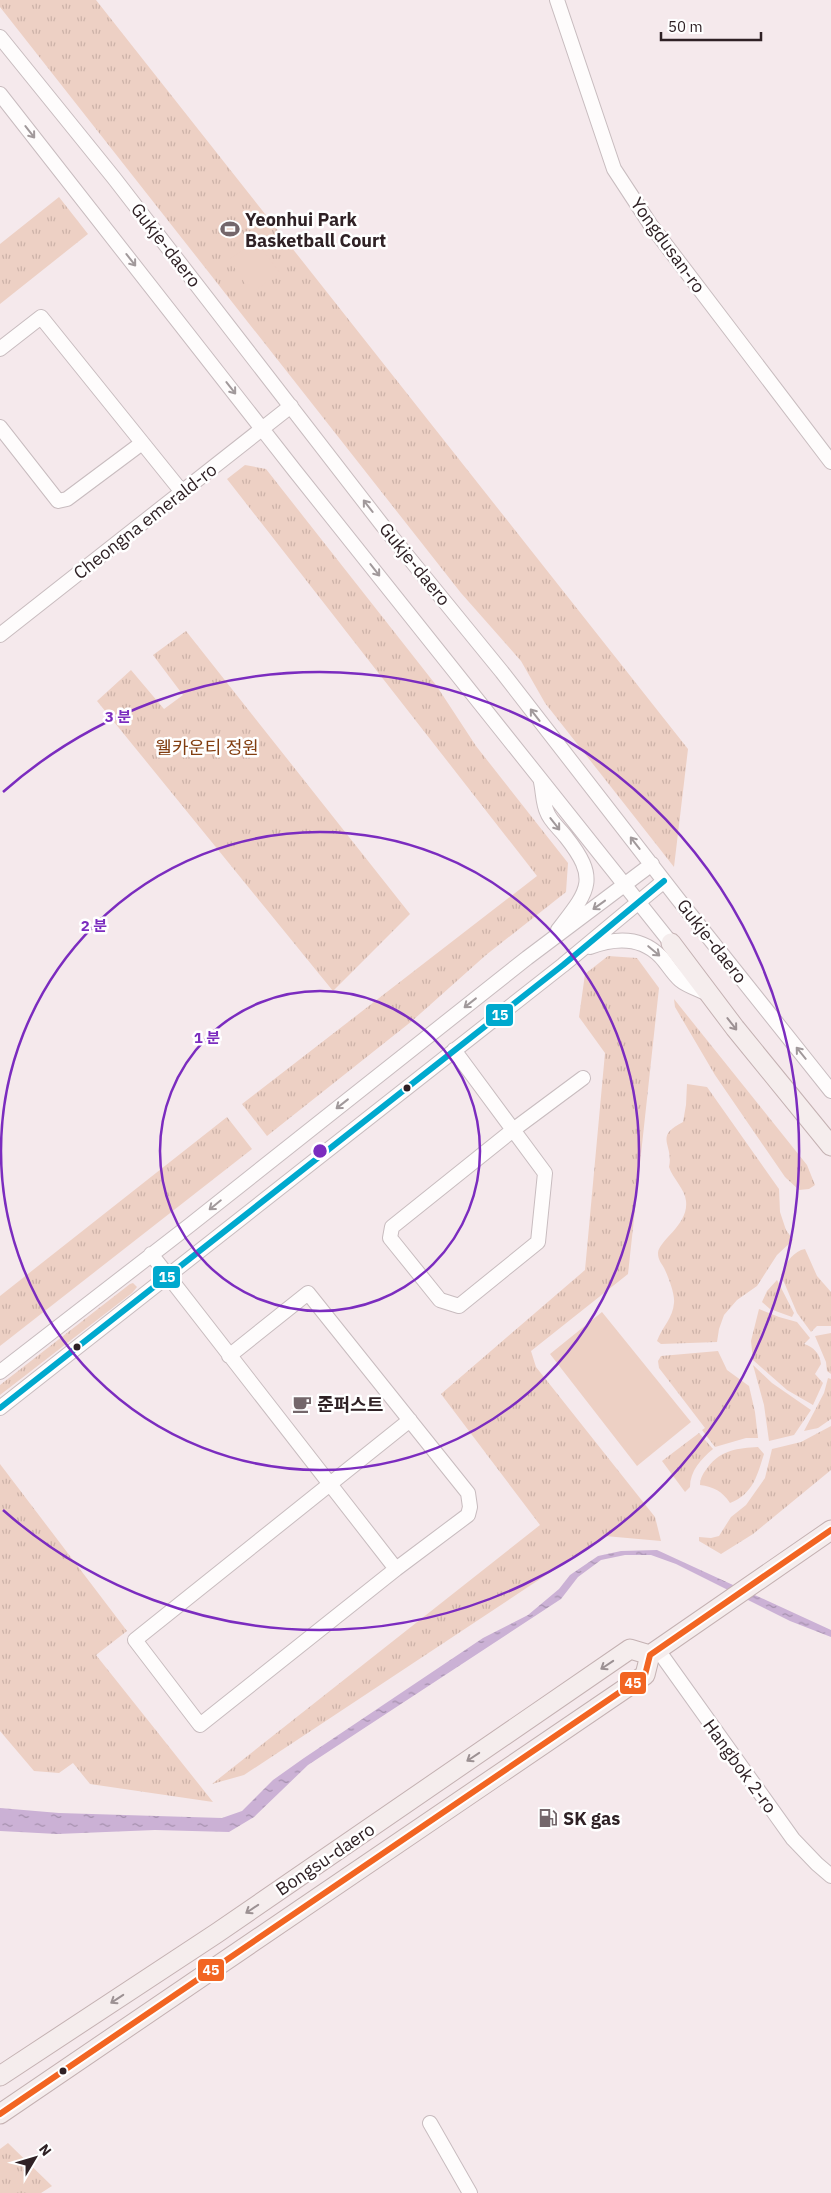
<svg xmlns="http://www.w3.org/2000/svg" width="831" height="2193" viewBox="0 0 831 2193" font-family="'IBM Plex Sans','Noto Sans KR',sans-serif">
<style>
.grass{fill:url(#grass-tufts)}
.pitch{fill:#edd0c4}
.water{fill:url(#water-ripples)}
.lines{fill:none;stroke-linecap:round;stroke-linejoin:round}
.minor-casing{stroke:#c8bcbf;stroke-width:16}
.major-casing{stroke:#c4b1b2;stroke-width:21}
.minor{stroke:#fefcfc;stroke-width:14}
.major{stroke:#f5eded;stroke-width:19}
.bus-1-casing{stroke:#fff;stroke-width:10}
.bus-2-casing{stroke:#fff;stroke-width:10}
.bus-1{stroke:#00a9ce;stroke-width:6}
.bus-2{stroke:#f26522;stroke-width:6}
.oneway{stroke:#a1999b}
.oneway2{stroke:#9c9193}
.ring{fill:none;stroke:#7b2cbf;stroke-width:2.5}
.bus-dot{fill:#2f2125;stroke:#fff;stroke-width:2}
.labels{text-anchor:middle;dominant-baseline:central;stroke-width:5;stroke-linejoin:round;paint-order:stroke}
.poi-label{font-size:18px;font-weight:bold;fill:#2f2125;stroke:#fff;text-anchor:start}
.street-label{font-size:18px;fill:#2f2125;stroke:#fff}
.park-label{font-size:18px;fill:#823e11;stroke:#fff}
.centre{fill:#7b2cbf;stroke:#fff;stroke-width:2.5}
.ring-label{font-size:15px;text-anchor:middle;font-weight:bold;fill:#7b2cbf;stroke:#fff;stroke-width:5;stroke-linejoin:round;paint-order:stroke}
.line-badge{stroke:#fff;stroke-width:2}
.badge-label{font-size:14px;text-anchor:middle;font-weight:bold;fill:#fff}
</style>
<defs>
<pattern id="grass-tufts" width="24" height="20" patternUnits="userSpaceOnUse" patternTransform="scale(1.25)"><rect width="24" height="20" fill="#edd0c4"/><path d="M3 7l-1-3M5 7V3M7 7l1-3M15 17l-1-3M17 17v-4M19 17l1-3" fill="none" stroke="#ccb2a8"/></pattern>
<pattern id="water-ripples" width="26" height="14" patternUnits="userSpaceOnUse" patternTransform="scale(1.25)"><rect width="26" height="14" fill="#cbb1d5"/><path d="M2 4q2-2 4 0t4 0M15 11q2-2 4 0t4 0" fill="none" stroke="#a590ad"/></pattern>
</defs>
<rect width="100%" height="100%" fill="#f5e9ec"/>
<path class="grass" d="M0,0H96L688,749L674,867L545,703L521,661L461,593L0,7Z
M59,197L88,234L0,304V244Z
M245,465L266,469L436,685L476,746L568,863L566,892L486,955L412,1021L267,1136L242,1104L537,876L227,479Z
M186,631L410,914L333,991L97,701L131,670L164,709L183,695L153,655Z
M608,956L637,958L659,988L628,1274L531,1351L536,1367L655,1517L661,1541L605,1536L244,1775L212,1784L540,1525L441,1394L585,1270L605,1053L579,1017L585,974Z
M674,999L807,1165L815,1185L809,1189L799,1190L785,1177L715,1075L675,1007Z
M687,1084L707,1087L779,1189L780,1212L786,1230L793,1240L777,1255L757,1286L737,1300L724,1315L719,1329L717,1342L661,1344L657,1341C662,1327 673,1318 674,1303C675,1294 669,1279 665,1270C662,1263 658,1261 658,1253C659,1240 689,1225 686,1201C685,1189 673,1179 669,1167C674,1144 653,1137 683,1122L686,1105Z
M227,1117L252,1149L0,1346V1296Z
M805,1249L817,1276L831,1292V1326H817L811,1332L797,1313L781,1275C785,1264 793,1251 805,1249Z
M777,1280L794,1313L792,1317L770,1309L762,1302L767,1291Z
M133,1283L137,1287L132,1293L0,1395V1385L130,1284Z
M759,1309L779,1317L797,1322L810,1338L804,1344C814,1347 820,1354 821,1364L815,1374L823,1383L813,1405L787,1390L753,1360L751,1341Z
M831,1333V1374L827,1371L826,1362L815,1336Z
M718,1351L727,1370L749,1386L755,1412L758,1438H746L715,1447L702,1430L705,1428L659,1368L658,1361L661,1356Z
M753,1365L772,1383L811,1410L794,1435L769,1441L764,1405Z
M828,1378L831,1379V1419L818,1428L804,1431L824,1393Z
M831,1426V1470L753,1534L721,1554L699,1541V1537L711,1538L719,1536L731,1517L746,1505L765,1478L772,1449L801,1442Z
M699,1433L713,1449C701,1459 690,1471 690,1487L685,1492L662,1461Z
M758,1447L764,1454C757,1476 753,1494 730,1503C722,1491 714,1487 700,1485C700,1478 704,1472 708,1467C721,1450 738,1448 758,1447Z
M0,1464L127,1631L96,1655L213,1802L90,1784L73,1763L59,1773L34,1771L0,1731Z
M8,2143L52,2186L41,2193H0V2149Z"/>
<path class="pitch" d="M256,241L280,273L251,293L229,259Z
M602,1312L691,1422L637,1466L550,1354Z"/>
<path class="water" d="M657,1550L831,1630V1637L790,1621L676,1564L651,1555H625L601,1560L578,1577L561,1599L308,1765L254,1817L229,1832L155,1830L57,1834L0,1831V1808L59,1813L222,1818L242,1811L273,1780L304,1758L483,1638L528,1615L559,1589L570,1575L598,1556L621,1551Z"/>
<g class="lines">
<g class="minor-casing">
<path id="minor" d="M557,0L614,169L650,224L831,462
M0,37L114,178L383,526L502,672L678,899L831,1091
M0,94L295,471L671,943
M0,349L41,317L182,492
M0,427L58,501L67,499L142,443
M0,635L291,406
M541,782C543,791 543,804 547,812C550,821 560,829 566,837C600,880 588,891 558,930
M590,947C614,938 640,936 660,956C667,963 672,973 680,980C687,986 700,990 708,994
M454,1050L545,1173L538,1242L459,1306L440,1300L390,1238L392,1227L513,1130L583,1078
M151,1254L396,1569
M229,1356L308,1293L468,1493L470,1507L468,1515L396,1569L200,1725L135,1640L410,1420
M0,1372L190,1225L527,958L652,864
M0,1408L563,965L664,881
M658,1650L793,1839L817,1864L831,1876
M430,2123L470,2193"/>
</g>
<g class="major-casing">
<path id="major" d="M671,943L735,1028L831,1146
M0,2076L217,1933L630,1649L650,1655
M0,2114L645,1675L650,1655L831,1530"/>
</g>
<use href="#minor" class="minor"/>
<use href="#major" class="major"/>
<g class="bus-1-casing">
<path id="bus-1" d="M0,1408L563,965L664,881"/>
</g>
<g class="bus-2-casing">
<path id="bus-2" d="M0,2114L645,1675L650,1655L831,1530"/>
</g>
<use href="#bus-1" class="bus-1"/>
<use href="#bus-2" class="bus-2"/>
</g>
<defs><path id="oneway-shaft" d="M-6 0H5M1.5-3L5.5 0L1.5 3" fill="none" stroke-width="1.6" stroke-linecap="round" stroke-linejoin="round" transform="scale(1.25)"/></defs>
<g class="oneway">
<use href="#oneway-shaft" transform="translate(30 132) rotate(52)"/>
<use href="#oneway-shaft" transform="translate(131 260) rotate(52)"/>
<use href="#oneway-shaft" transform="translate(231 388) rotate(52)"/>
<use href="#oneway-shaft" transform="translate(368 506) rotate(-128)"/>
<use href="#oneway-shaft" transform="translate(375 570) rotate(52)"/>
<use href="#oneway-shaft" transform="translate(535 715) rotate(-128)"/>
<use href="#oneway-shaft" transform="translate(555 824) rotate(52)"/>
<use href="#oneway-shaft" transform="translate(635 843) rotate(-128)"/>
<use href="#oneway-shaft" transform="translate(599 905) rotate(144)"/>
<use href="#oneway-shaft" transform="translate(654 951) rotate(40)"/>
<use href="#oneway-shaft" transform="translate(470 1003) rotate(142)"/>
<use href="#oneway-shaft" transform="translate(801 1053) rotate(-129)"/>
<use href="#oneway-shaft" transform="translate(342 1104) rotate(142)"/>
<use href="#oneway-shaft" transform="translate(215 1205) rotate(141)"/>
</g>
<g class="oneway2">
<use href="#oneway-shaft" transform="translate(732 1024) rotate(52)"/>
<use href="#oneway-shaft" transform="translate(607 1665) rotate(146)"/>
<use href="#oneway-shaft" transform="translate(473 1757) rotate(146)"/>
<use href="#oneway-shaft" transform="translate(252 1909) rotate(146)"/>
<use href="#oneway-shaft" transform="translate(117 1999) rotate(147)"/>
</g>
<g class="ring">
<circle cx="320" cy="1151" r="160"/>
<circle cx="320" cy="1151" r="319"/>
<path d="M3 792A479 479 0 1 1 3 1510"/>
</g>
<defs>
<g id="stadium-bare" transform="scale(1.5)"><path d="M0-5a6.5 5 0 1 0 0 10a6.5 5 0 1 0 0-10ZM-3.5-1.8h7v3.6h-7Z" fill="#74676b" stroke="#fff" stroke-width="2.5" paint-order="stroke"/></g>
<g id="cafe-bare" transform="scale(1.5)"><path d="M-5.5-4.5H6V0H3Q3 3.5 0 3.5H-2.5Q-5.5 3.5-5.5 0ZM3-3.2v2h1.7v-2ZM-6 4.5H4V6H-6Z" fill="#74676b" stroke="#fff" stroke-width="2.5" paint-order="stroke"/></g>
<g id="fuel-bare" transform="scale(1.5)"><path d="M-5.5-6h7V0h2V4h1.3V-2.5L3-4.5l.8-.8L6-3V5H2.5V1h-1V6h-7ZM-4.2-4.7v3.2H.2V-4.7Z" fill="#74676b" stroke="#fff" stroke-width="2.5" paint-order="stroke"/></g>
</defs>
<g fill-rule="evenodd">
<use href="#stadium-bare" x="230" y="229"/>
<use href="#cafe-bare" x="302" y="1404"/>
<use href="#fuel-bare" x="548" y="1818"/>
</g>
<g class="bus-dot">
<circle cx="407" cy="1088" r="4.5"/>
<circle cx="77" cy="1347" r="4.5"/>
<circle cx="63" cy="2071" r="4.5"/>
</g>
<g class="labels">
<g class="poi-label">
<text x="245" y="219">Yeonhui Park<tspan x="245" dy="21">Basketball Court</tspan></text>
<text x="317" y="1404">준퍼스트</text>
<text x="563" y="1818">SK gas</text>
</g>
<g class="street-label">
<text transform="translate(166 245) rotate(52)">Gukje-daero</text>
<text transform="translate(668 245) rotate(54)">Yongdusan-ro</text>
<text transform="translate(145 521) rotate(-38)">Cheongna emerald-ro</text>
<text transform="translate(415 564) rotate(51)">Gukje-daero</text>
<text transform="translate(712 941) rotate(52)">Gukje-daero</text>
<text transform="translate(740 1766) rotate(54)">Hangbok 2-ro</text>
<text transform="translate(325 1859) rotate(-34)">Bongsu-daero</text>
</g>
<g class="park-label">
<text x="207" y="747">웰카운티 정원</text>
</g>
</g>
<circle cx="320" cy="1151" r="8" class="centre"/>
<g class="ring-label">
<text x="118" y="722">3 분</text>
<text x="94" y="931">2 분</text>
<text x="207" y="1043">1 분</text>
</g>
<g class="line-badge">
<rect x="485" y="1003" width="29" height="24" rx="5" fill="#00a9ce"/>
<rect x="152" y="1265" width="29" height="24" rx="5" fill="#00a9ce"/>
<rect x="619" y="1671" width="28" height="24" rx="5" fill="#f26522"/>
<rect x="197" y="1958" width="28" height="24" rx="5" fill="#f26522"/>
</g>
<g class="badge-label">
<text x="500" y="1020">15</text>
<text x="167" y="1282">15</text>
<text x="633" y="1688">45</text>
<text x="211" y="1975">45</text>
</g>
<g transform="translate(35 2158) rotate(52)" stroke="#ffffff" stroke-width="4" paint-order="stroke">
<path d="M0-4L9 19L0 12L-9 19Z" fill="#2f2125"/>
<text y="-8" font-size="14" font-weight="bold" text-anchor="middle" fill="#2f2125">N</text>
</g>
<path d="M661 32v8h100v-8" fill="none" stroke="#2f2125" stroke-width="2.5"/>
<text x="668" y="32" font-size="15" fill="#2f2125" stroke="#ffffff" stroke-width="4" paint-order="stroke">50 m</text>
</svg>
